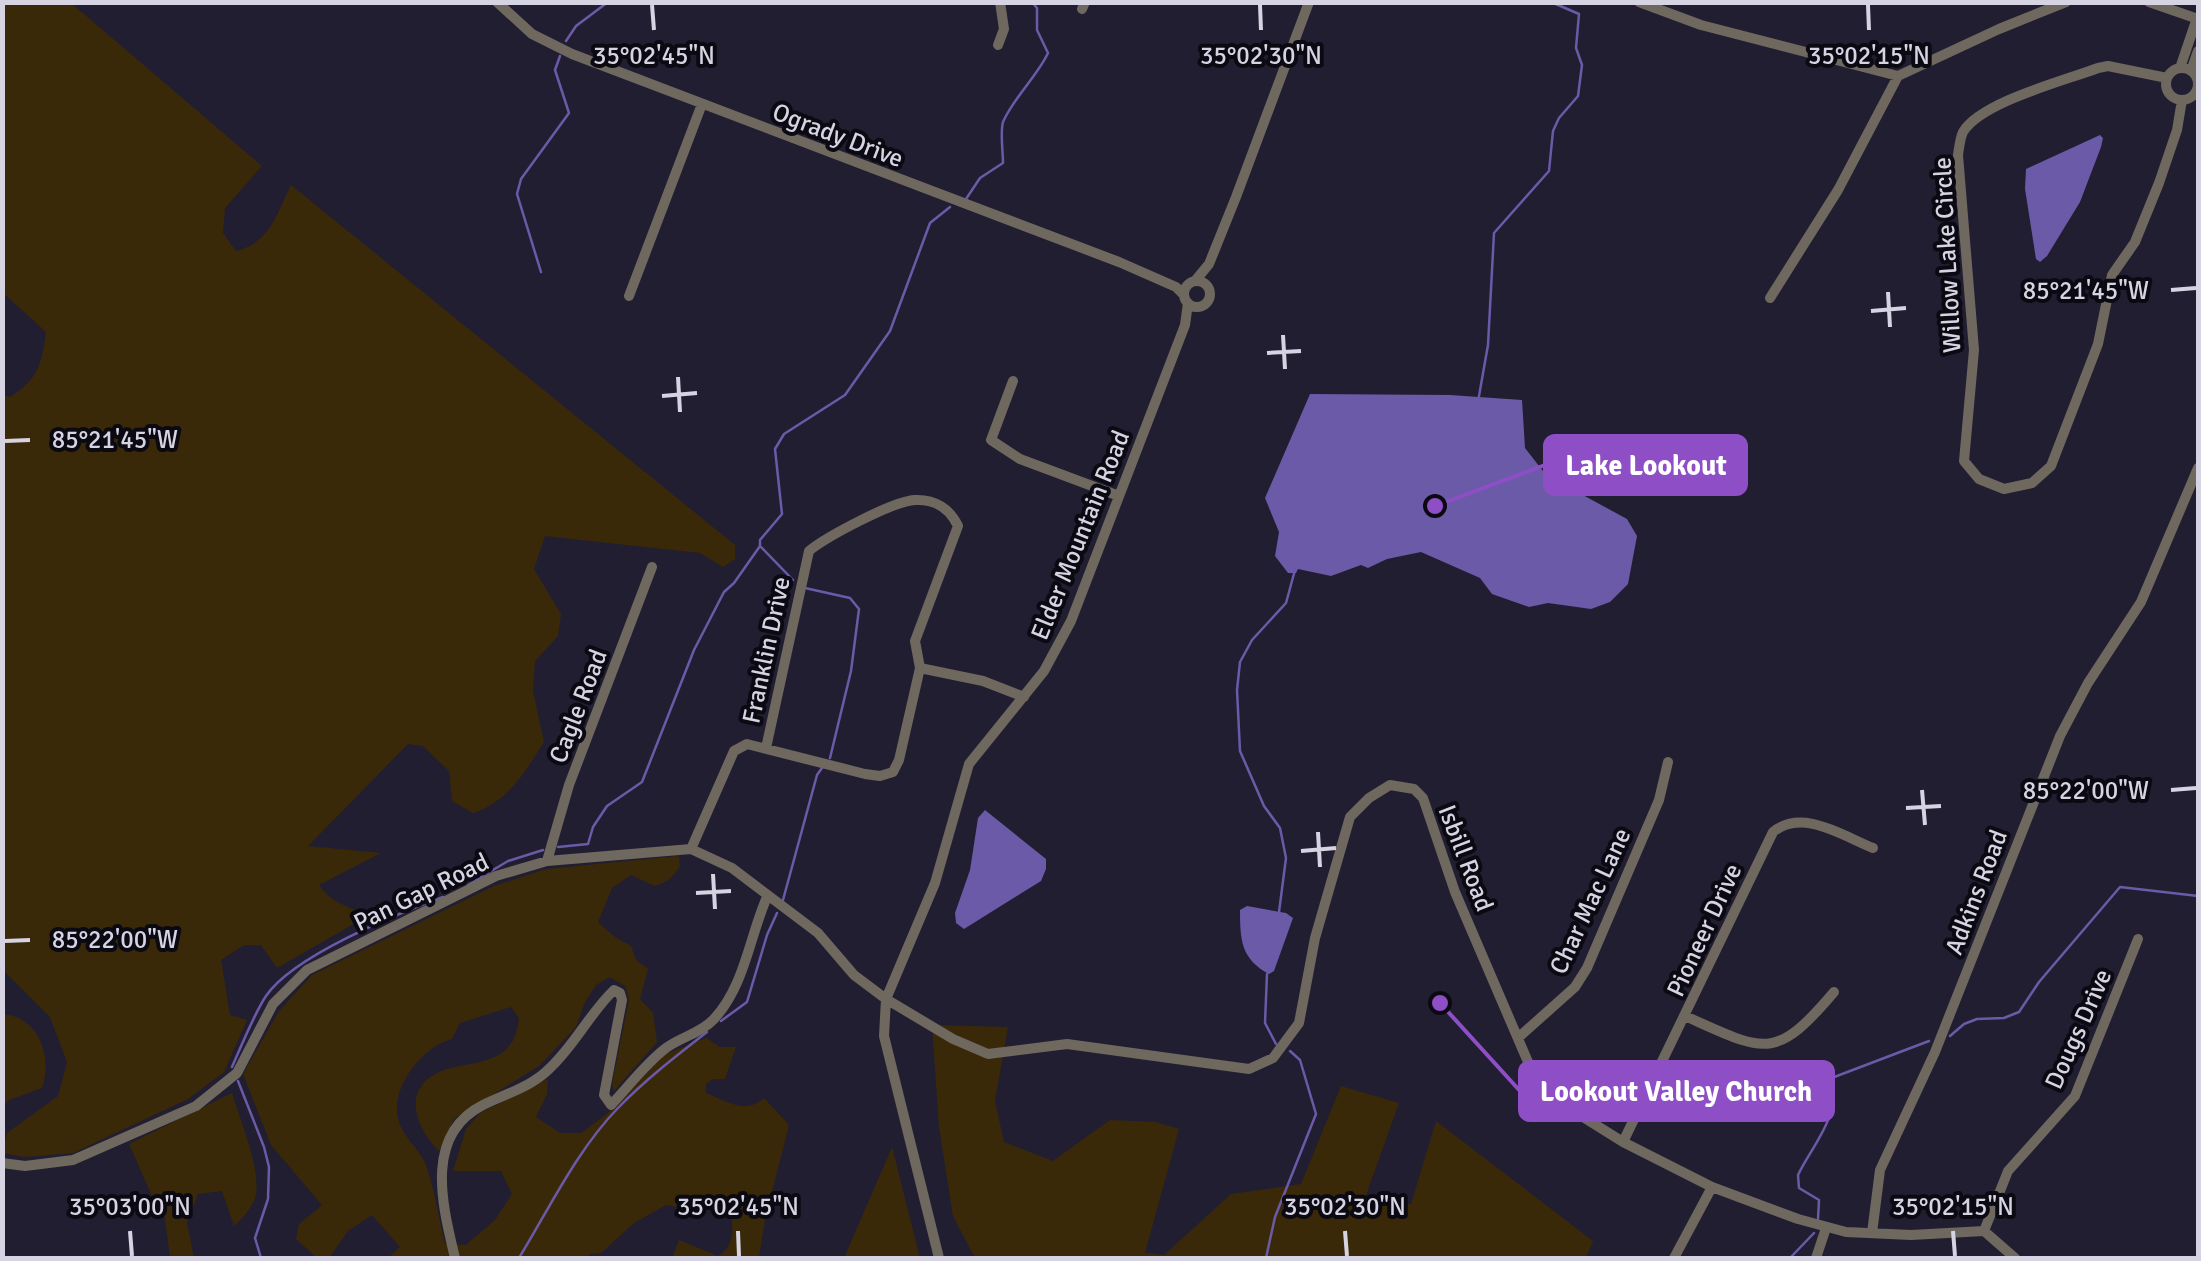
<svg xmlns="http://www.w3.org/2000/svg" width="2201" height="1261" viewBox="0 0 2201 1261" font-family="Signika,sans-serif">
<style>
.green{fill:#3a2909}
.water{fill:#6b5aa7}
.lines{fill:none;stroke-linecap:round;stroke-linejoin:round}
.stream{stroke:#6b5aa7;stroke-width:2.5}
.minor{stroke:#6e685f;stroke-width:10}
.ticks{fill:none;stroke:#d6d4e2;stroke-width:4}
.labels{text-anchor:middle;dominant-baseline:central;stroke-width:8;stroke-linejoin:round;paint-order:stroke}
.street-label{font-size:25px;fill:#d6d4e2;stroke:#0b0912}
.ticks-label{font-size:25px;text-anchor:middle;fill:#d6d4e2;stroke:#0b0912;stroke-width:8;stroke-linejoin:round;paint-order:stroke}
.leader{fill:none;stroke:#8d4ec6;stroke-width:4}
.callout-dot{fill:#8d4ec6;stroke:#0b0912;stroke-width:4}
.callout{fill:#8d4ec6;stroke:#8d4ec6;stroke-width:4}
.callout-label{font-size:28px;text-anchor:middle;font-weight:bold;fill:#fff}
</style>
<rect width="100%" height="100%" fill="#211e31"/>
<path class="green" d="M3,2L71,3L262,166L225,208L223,233L236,251C270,243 277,213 291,185L735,545V559L723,567L700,553L545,536L534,569L561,614L558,636L535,661L533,691L544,742C524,773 509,801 473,813L452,801L449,771L423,746L408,744L308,846L381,853L319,885C336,908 346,901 364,918L277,968L261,945H244L221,960L230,1015L247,1020L224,1072L188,1099L73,1153L25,1157L3,1153L7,1133L58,1096L67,1062L50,1017L3,970V395L10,397C38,380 42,363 46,332L3,293Z
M679,856L680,867L669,880L655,886L631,875L612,888L598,922L615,937L631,946L636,960L648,969L640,999L653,1013L657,1042L614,1091L612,1084L629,1000L625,986L610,977L596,985L585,1002L576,1027L539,1066L454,1119L439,1151C418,1130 400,1092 437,1073C457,1063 484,1066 503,1052C515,1043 517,1031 519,1018L511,1007L460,1023L452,1039C422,1046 388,1090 399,1122C405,1140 422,1151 427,1168C435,1191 439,1220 445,1244L466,1245L495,1220L512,1194L501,1171H453L466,1129L480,1113L548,1079L547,1094L536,1117L560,1133H581L607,1114L663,1055L706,1038L720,1047H736L725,1079H713L706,1084V1093C726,1101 746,1115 764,1098L789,1125L765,1219L759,1258H672L679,1240L718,1256C737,1245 732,1225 731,1205L712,1200L693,1199L679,1207L666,1205L634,1223L601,1253L590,1254L587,1258H388L400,1247L372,1215L348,1231L329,1258L316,1257L296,1239L299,1224L322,1205L271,1145L243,1074L279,1011L312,975L494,886L546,869Z
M3,1014C39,1017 53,1057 42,1088L9,1100L3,1106Z
M932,1025L1008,1027L995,1101L1004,1142L1053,1161L1110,1120L1156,1122L1179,1129L1145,1253L1164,1255L1231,1194L1301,1184L1341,1086L1399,1103L1365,1198L1411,1204L1436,1121L1593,1241L1586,1258H975L953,1216L939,1127Z
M232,1093C240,1120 260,1166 256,1194C254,1206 243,1218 234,1226L222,1191L198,1194L187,1222L194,1258H170L165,1218L152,1196L129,1144Z
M892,1147L920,1258H844Z"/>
<path class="water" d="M2100,135L2103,138L2101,147L2080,202L2047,256L2040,262L2036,259L2025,189L2026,169Z
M1310,394L1450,395L1522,400L1525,448L1546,475L1627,519L1637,536L1628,584L1610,602L1591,609L1548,603L1529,607L1492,594L1480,578L1421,552L1387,559L1368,568L1361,565L1331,576L1298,569L1296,573H1288L1275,556L1279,532L1265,498Z
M985,810L1046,859V869L1041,881L964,929L956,923L955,913L970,870L978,818Z
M1247,906L1286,913L1293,918L1274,971L1269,974C1241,959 1240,940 1240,910Z"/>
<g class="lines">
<path class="stream" d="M233,3L236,2
M566,41L576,26L608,2
M966,199L980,178L1003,163C1003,152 1000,132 1003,122C1014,97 1038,75 1048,53L1037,30V8L1032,2
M541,272L517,194L521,179L569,113L555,70L560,56
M1479,396L1488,345L1494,233L1549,171L1553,131L1559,118L1578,96L1582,65L1576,48L1579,14L1551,2
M761,547L793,580
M805,588L850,598L859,609L851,671L830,758
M558,847L588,844L593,827L607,806L642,782L694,650L724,592L734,583L760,546V540L782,514L775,449L784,434L845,395L890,331L930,223L950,207
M468,885L508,861L543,850
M783,900L817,775L822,768
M1279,912L1286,858L1280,828L1264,806L1240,751L1237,690L1240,662L1252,640L1286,603L1295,570
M1267,974L1265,1023L1276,1044
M721,1021L747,1002L767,935L777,913
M1950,1036L1964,1024L1977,1019L2004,1018L2019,1012L2039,982L2120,887L2198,896
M232,1067C240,1049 255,1012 266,996C293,956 396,914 443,897
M238,1081L264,1147L269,1167L268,1199L255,1238L261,1258
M1818,1219L1819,1200L1799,1188L1798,1175C1811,1147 1845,1111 1829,1079L1929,1041
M519,1258C549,1209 577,1150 618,1108C645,1080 676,1056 707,1032
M1266,1258L1275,1217L1316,1114L1300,1060L1290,1051
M1790,1258L1814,1233"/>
<path class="minor" d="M497,2L532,34L572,54L1119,262L1176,287L1184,295
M1639,2L1701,25L1898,76
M2149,2L2198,19
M1082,9L1085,2
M998,45L1004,29L1000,2
M2180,68L2197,18
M2166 84a16 16 0 1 1 32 0a16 16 0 1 1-32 0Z
M2191,71L2198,51
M2167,78L2108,66L2098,68C2064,81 1981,102 1963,132C1960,138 1959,148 1958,155L1974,350L1964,461L1979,479L2004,489L2032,483L2051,466L2098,344L2112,275L2135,242L2159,183L2177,130L2182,100
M1195,281L1209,264L1236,197L1309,2
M1184 294a13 13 0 1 1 26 0a13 13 0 1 1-26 0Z
M629,296L702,104
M1770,298L1838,190L1898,76L1999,29L2066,2
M1013,381L991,440L1020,459L1119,496
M920,668L983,681L1024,697
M691,849L734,751L747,744L865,774L880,776L893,772L899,760L920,668L915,641L958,526C950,509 935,499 915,500C893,501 826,537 809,551L766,748
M547,861L569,785L652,567
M1685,1016C1764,1051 1774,1063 1834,992
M1519,1037L1575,987L1587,968L1659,800L1668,762
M1623,1142L1773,832C1802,808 1843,836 1873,848
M2,1163L25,1166L73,1160L196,1106L237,1073L273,1004L307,970L496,876L547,861L691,849L732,868L818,933L854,975L886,999L953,1039L988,1054L1067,1044L1249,1069L1273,1058L1299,1023L1315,938L1350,817L1369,798L1390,785L1414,789L1423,798L1455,892L1540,1090L1623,1142L1712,1187L1798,1219L1846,1232L1911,1235L1984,1231L2015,1258
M1984,1231L2008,1171L2075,1096L2138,939
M1872,1233L1880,1170L1935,1052L2060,736L2088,683L2141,602L2198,468
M455,1258C443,1207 423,1135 483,1105C507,1093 532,1087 551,1067C576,1043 590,1013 614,990L620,993L622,1000L604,1095L611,1105C629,1086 646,1063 666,1048C681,1037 701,1033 714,1019C745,985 749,938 767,897
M939,1258L884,1036L886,999L935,883L969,764L1044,671L1071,621L1185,325L1188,303
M1674,1258L1712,1187
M1816,1258L1826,1228"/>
</g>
<path class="ticks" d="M652,5L654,30M1260,5L1261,30M1868,5L1869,30M2171,290L2196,288M1888,292L1890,327M1871,311L1906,308M1283,335L1285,369M1267,353L1301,351M678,377L680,412M662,396L697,393M5,441L30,440M1922,790L1925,825M2171,790L2196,788M1906,808L1941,806M1318,832L1320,867M1301,851L1336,848M713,874L715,909M696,893L731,891M5,941L30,940M130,1231L132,1256M738,1231L739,1256M1345,1231L1347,1256M1953,1231L1955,1256"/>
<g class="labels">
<g class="street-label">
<text transform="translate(838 135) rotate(21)">Ogrady Drive</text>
<text transform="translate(1947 255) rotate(-93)">Willow Lake Circle</text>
<text transform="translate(1080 535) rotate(-68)">Elder Mountain Road</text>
<text transform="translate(766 650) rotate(-78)">Franklin Drive</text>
<text transform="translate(578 706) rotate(-69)">Cagle Road</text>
<text transform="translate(1466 858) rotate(69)">Isbill Road</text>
<text transform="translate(421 892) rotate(-26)">Pan Gap Road</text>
<text transform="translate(1976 892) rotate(-69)">Adkins Road</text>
<text transform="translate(1590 901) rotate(-65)">Char Mac Lane</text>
<text transform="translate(1704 930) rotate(-65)">Pioneer Drive</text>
<text transform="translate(2078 1029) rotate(-66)">Dougs Drive</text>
</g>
</g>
<g class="ticks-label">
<text x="654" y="64">35°02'45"N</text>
<text x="1261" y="64">35°02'30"N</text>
<text x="1869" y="64">35°02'15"N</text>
<text x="2086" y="299">85°21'45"W</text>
<text x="115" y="448">85°21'45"W</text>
<text x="2086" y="799">85°22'00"W</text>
<text x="115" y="948">85°22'00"W</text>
<text x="130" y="1215">35°03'00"N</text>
<text x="738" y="1215">35°02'45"N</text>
<text x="1345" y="1215">35°02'30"N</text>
<text x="1953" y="1215">35°02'15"N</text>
</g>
<path class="leader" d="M1435 506L1545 465M1440 1003L1520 1091"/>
<g class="callout-dot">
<circle cx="1435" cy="506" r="10"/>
<circle cx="1440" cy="1003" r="10"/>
</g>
<g class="callout">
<rect x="1545" y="436" width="201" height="58" rx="10"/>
<rect x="1520" y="1062" width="313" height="58" rx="10"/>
</g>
<g class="callout-label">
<text x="1646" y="475">Lake Lookout</text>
<text x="1676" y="1101">Lookout Valley Church</text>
</g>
<rect width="2201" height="1261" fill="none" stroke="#d6d4e2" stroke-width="10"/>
</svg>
